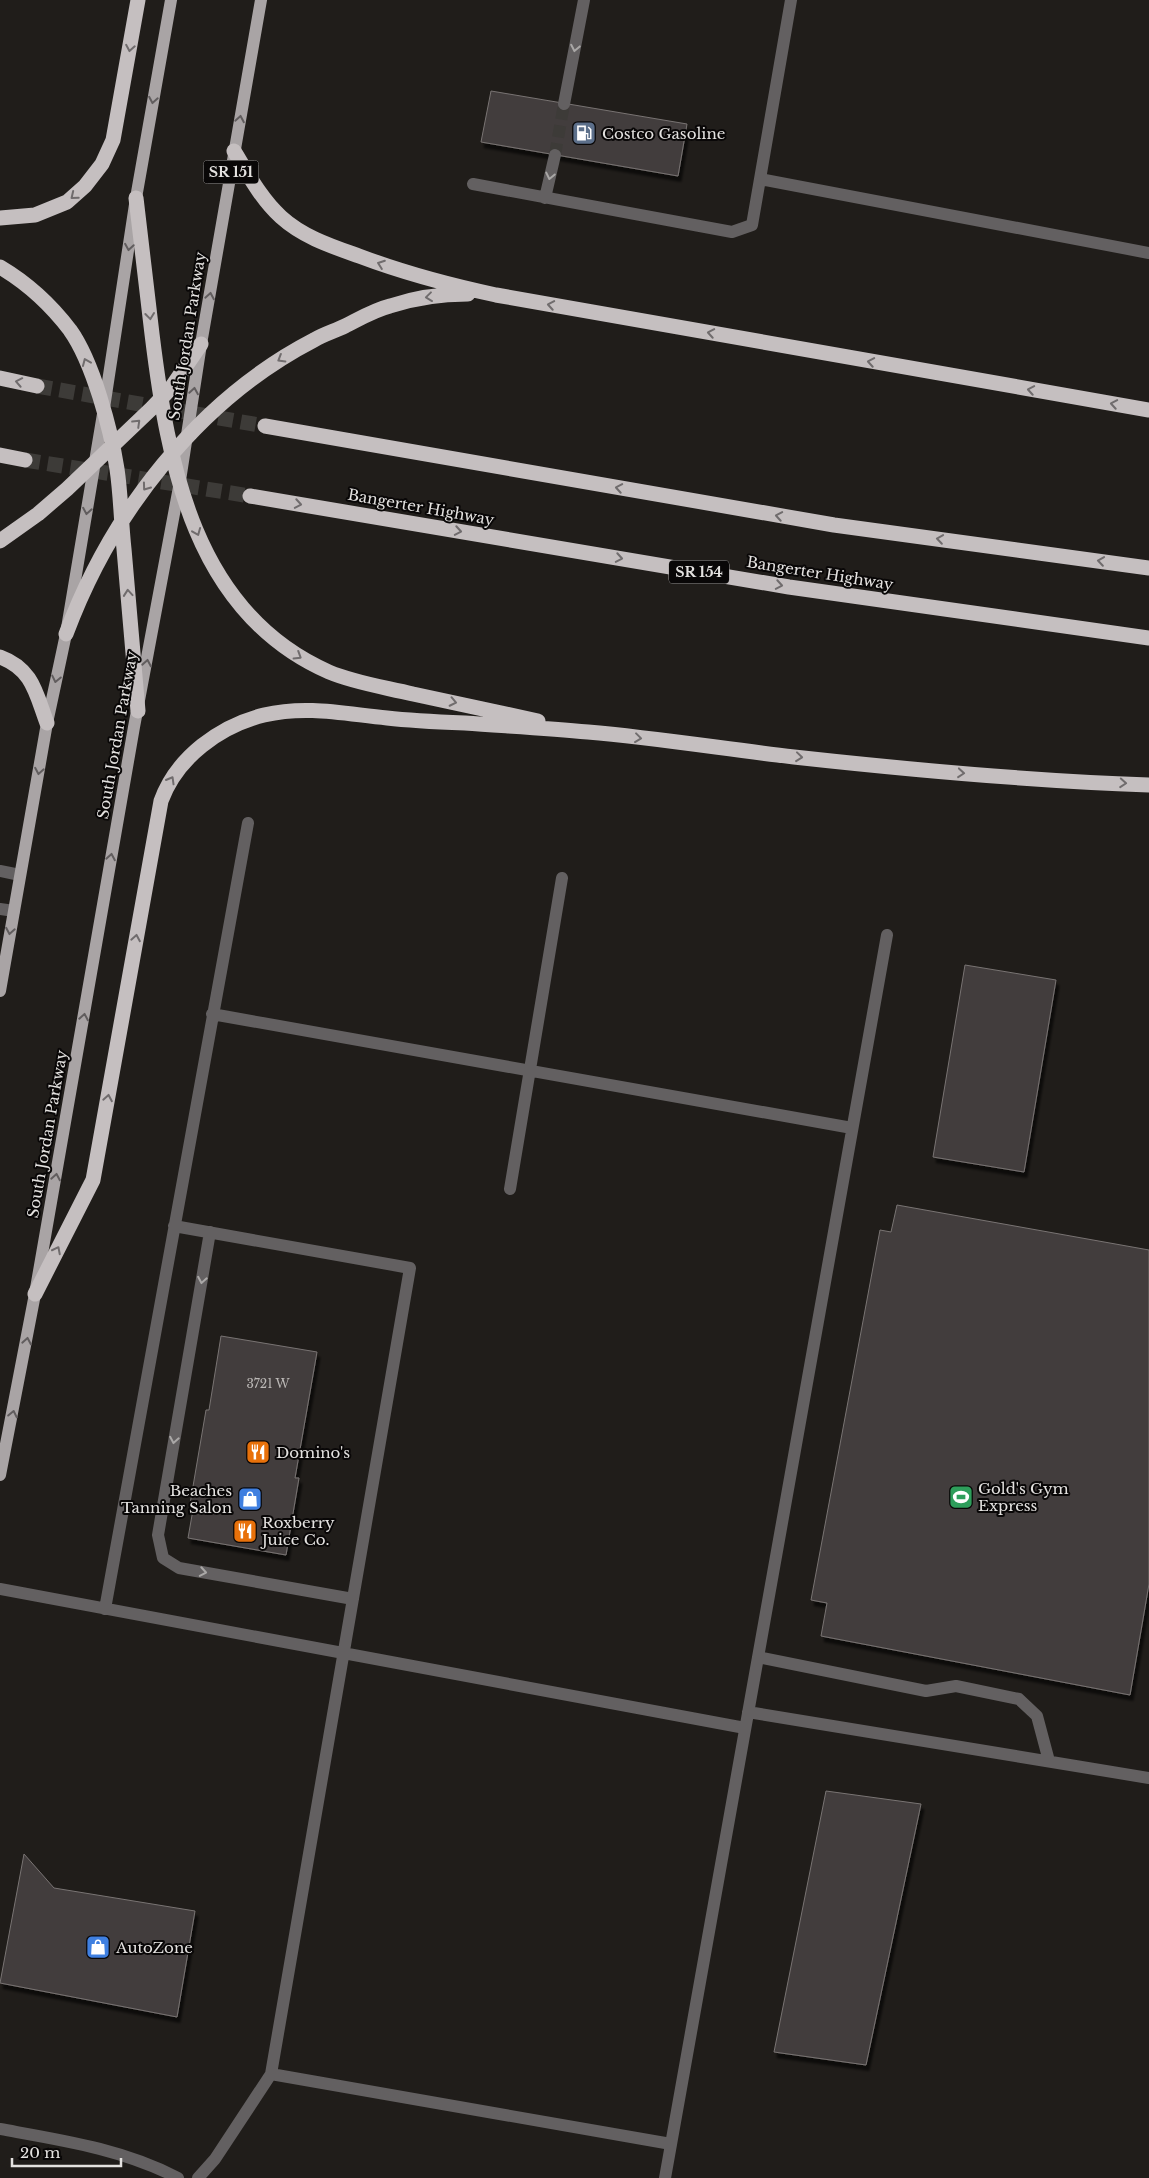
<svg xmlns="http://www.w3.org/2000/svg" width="1149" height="2178" viewBox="0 0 1149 2178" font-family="'Libre Baskerville',serif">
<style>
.building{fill:#423d3d;stroke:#797473;filter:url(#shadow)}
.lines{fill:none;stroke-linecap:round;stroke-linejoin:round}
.minor-tunnel{stroke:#3d3b38;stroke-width:12;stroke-dasharray:12 6;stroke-linecap:butt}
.highway-tunnel{stroke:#3d3b38;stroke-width:15;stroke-dasharray:15 8;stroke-linecap:butt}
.minor{stroke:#636061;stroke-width:12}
.major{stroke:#a9a4a5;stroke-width:12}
.highway{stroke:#c5bfc0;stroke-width:15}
.oneway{stroke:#706c6d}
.oneway2{stroke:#aaa8a7}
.oneway3{stroke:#615d5e}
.labels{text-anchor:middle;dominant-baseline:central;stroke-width:4;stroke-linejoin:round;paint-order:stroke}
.number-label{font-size:12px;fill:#bcb9b7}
.shield{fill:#090707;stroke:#a2a09f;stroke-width:1}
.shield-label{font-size:14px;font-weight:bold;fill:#e4e2e0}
.poi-label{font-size:15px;fill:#e4e2e0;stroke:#090707;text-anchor:start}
.street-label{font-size:15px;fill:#e4e2e0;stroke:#090707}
</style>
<defs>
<filter id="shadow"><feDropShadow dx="3" dy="5.5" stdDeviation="1" flood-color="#0009"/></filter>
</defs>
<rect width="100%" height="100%" fill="#201d1a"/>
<path class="building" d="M491,91L687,124L678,176L481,142Z
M965,965L1056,980L1024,1172L933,1157Z
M897,1205L1149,1250V1584L1130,1695L821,1636L827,1603L811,1600L880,1230L891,1232Z
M221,1336L317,1352L295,1478H299L286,1555L188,1538L194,1504H190L206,1410H209Z
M826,1791L921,1804L866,2065L774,2052Z
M24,1854L54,1888L195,1911L177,2017L0,1983Z"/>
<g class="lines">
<path class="minor-tunnel" d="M555,155L564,104"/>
<path class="highway-tunnel" d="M37,386L265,426
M25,460L250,496"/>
<path class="minor" d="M791,0L760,179L1149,253
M564,104L584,0
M473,184L732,232L752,225L760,179
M545,198L555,155
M0,871L20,875
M0,909L14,911
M212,1014L852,1128
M510,1189L562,878
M174,1226L410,1268L271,2074L215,2159L198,2178
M210,1232L158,1535L163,1558L179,1568L353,1599
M0,1589L745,1728
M105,1609L248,823
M758,1657L926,1691L956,1686L1019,1699L1037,1716L1049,1761
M748,1712L1149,1778
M271,2074L671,2144
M0,2129C61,2140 123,2149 178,2178
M665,2178L887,935"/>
<path class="major" d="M0,991L47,723L66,634L104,408L136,198L171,0
M0,1475L35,1294L134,727L179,487L201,344L261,0"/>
<path class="highway" d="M234,151C248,174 261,199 281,217C303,237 331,246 359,256C404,273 449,285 496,295L1149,410
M136,198C141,243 147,289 152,334C168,464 194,613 329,672C355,683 384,687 413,694C455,703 497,712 538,721
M0,218L35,215L67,202L85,186L102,164L113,140L138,0
M0,267C27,283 51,305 70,330C93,362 111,430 117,469C121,496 121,522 124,549C129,603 133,657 138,711
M0,378L37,386
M265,426L834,525L1149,568
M0,455L25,460
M250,496L789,587L1149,638
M0,541L38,514L67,489L152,408L171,388L201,344
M66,634C111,513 198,400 314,340C324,334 335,331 345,326C359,319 374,310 390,306C414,298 442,294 468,294
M0,657C33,669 36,694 47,723
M35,1294L93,1180L161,801C177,757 220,726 264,715C307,705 345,714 387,718C413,721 439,722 465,723C506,726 547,728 588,732C657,738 725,749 794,757C912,770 1030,781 1149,785"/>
</g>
<defs><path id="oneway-chevron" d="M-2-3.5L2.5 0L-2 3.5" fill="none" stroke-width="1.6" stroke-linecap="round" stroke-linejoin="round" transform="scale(1.25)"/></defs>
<g class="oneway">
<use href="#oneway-chevron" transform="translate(130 48) rotate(100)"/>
<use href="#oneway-chevron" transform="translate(74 196) rotate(141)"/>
<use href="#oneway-chevron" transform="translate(381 264) rotate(-160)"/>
<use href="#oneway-chevron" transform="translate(429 297) rotate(173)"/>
<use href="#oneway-chevron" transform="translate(551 305) rotate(-170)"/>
<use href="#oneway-chevron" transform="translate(150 316) rotate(83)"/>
<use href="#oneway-chevron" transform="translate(711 333) rotate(-170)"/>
<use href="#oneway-chevron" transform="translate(281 359) rotate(149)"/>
<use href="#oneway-chevron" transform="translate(86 362) rotate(-113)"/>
<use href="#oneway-chevron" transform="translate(871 362) rotate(-170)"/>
<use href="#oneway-chevron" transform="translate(19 382) rotate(-169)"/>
<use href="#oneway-chevron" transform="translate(1031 390) rotate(-170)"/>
<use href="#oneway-chevron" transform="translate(1114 404) rotate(-170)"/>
<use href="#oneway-chevron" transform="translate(137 423) rotate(-44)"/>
<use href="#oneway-chevron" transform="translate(146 487) rotate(126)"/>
<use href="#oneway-chevron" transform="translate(619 488) rotate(-170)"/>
<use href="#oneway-chevron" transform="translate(298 504) rotate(10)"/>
<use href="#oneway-chevron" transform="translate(779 516) rotate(-170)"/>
<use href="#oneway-chevron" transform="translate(458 531) rotate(10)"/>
<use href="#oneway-chevron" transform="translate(197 532) rotate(68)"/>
<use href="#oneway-chevron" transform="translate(940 539) rotate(-172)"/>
<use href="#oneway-chevron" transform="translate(619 558) rotate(10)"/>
<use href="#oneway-chevron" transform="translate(1101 561) rotate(-172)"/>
<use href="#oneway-chevron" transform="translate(779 585) rotate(10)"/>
<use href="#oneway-chevron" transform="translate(128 593) rotate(-95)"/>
<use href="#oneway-chevron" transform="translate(298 656) rotate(32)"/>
<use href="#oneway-chevron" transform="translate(453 702) rotate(12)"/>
<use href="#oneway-chevron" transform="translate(638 738) rotate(7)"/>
<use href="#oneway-chevron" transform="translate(799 757) rotate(6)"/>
<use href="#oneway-chevron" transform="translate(961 773) rotate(5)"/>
<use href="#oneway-chevron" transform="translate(171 780) rotate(-60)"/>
<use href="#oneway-chevron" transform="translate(1123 783) rotate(4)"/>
<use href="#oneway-chevron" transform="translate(136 938) rotate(-80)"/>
<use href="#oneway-chevron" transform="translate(108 1098) rotate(-80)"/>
<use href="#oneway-chevron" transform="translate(57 1250) rotate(-63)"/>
</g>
<g class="oneway2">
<use href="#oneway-chevron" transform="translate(575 48) rotate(101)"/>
<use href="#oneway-chevron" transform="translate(550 176) rotate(102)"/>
<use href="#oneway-chevron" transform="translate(202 1280) rotate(100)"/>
<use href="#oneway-chevron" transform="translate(174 1440) rotate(100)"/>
<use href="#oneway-chevron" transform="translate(203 1572) rotate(10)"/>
</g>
<g class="oneway3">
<use href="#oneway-chevron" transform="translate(153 100) rotate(100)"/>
<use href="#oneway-chevron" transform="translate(240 119) rotate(-80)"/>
<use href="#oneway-chevron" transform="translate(129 247) rotate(99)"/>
<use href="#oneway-chevron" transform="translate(210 296) rotate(-80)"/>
<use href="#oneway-chevron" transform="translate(194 391) rotate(-81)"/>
<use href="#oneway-chevron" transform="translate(87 511) rotate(100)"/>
<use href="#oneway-chevron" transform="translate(147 663) rotate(-80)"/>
<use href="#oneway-chevron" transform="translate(56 679) rotate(102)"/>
<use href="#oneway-chevron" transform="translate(39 771) rotate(100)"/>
<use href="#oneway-chevron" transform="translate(111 857) rotate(-80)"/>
<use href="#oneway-chevron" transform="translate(10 931) rotate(100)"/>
<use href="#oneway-chevron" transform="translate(84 1017) rotate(-80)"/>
<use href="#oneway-chevron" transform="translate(56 1177) rotate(-80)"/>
<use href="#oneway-chevron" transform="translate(27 1341) rotate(-80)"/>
<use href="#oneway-chevron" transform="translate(13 1414) rotate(-78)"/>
</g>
<defs>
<g id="fuel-square" transform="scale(1.25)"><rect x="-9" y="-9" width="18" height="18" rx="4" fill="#5c6f8a" stroke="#090707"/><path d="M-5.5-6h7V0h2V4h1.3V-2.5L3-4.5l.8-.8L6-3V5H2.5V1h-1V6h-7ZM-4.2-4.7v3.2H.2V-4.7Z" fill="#fff"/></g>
<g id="restaurant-square" transform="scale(1.25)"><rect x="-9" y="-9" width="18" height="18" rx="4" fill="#e8710a" stroke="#090707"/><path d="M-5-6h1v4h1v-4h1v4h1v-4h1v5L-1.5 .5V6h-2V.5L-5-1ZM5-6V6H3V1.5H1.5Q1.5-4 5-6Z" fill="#fff"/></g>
<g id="stadium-square" transform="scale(1.25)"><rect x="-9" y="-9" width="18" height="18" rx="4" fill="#2e9e5b" stroke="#090707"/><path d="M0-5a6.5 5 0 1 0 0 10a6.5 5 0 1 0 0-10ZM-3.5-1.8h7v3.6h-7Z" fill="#fff"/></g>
<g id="shop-square" transform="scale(1.25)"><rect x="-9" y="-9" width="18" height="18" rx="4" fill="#3f7fe0" stroke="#090707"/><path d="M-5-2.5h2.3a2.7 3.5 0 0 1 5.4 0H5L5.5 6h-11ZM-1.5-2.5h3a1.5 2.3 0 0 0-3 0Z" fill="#fff"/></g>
</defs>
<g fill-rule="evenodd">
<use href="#fuel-square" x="584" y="133"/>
<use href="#restaurant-square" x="258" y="1452"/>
<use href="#stadium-square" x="961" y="1497"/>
<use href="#shop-square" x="250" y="1499"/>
<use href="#restaurant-square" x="245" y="1531"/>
<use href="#shop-square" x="98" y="1947"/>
</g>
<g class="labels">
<g class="number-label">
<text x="268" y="1383">3721 W</text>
</g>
<g class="shield">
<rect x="203.5" y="160.5" width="55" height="23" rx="4"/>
<rect x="669" y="560.5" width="60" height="23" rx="4"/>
</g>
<g class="shield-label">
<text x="231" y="172">SR 151</text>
<text x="699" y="572">SR 154</text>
</g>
<g class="poi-label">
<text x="602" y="133">Costco Gasoline</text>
<text x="276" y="1452">Domino's</text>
<text x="978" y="1488">Gold's Gym<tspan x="978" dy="17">Express</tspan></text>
<text x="232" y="1490" text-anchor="end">Beaches<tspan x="232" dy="17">Tanning Salon</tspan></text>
<text x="262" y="1522">Roxberry<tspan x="262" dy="17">Juice Co.</tspan></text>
<text x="116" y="1947">AutoZone</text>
</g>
<g class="street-label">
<text transform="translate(187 336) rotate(-81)">South Jordan Parkway</text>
<text transform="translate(421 507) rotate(10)">Bangerter Highway</text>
<text transform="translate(820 573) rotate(9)">Bangerter Highway</text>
<text transform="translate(117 735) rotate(-80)">South Jordan Parkway</text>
<text transform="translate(47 1134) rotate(-80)">South Jordan Parkway</text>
</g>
</g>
<path d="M12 2158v8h109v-8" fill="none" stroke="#e4e2e0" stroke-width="2.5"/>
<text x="20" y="2158" font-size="15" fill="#e4e2e0" stroke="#090707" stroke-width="4" paint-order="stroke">20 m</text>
</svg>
